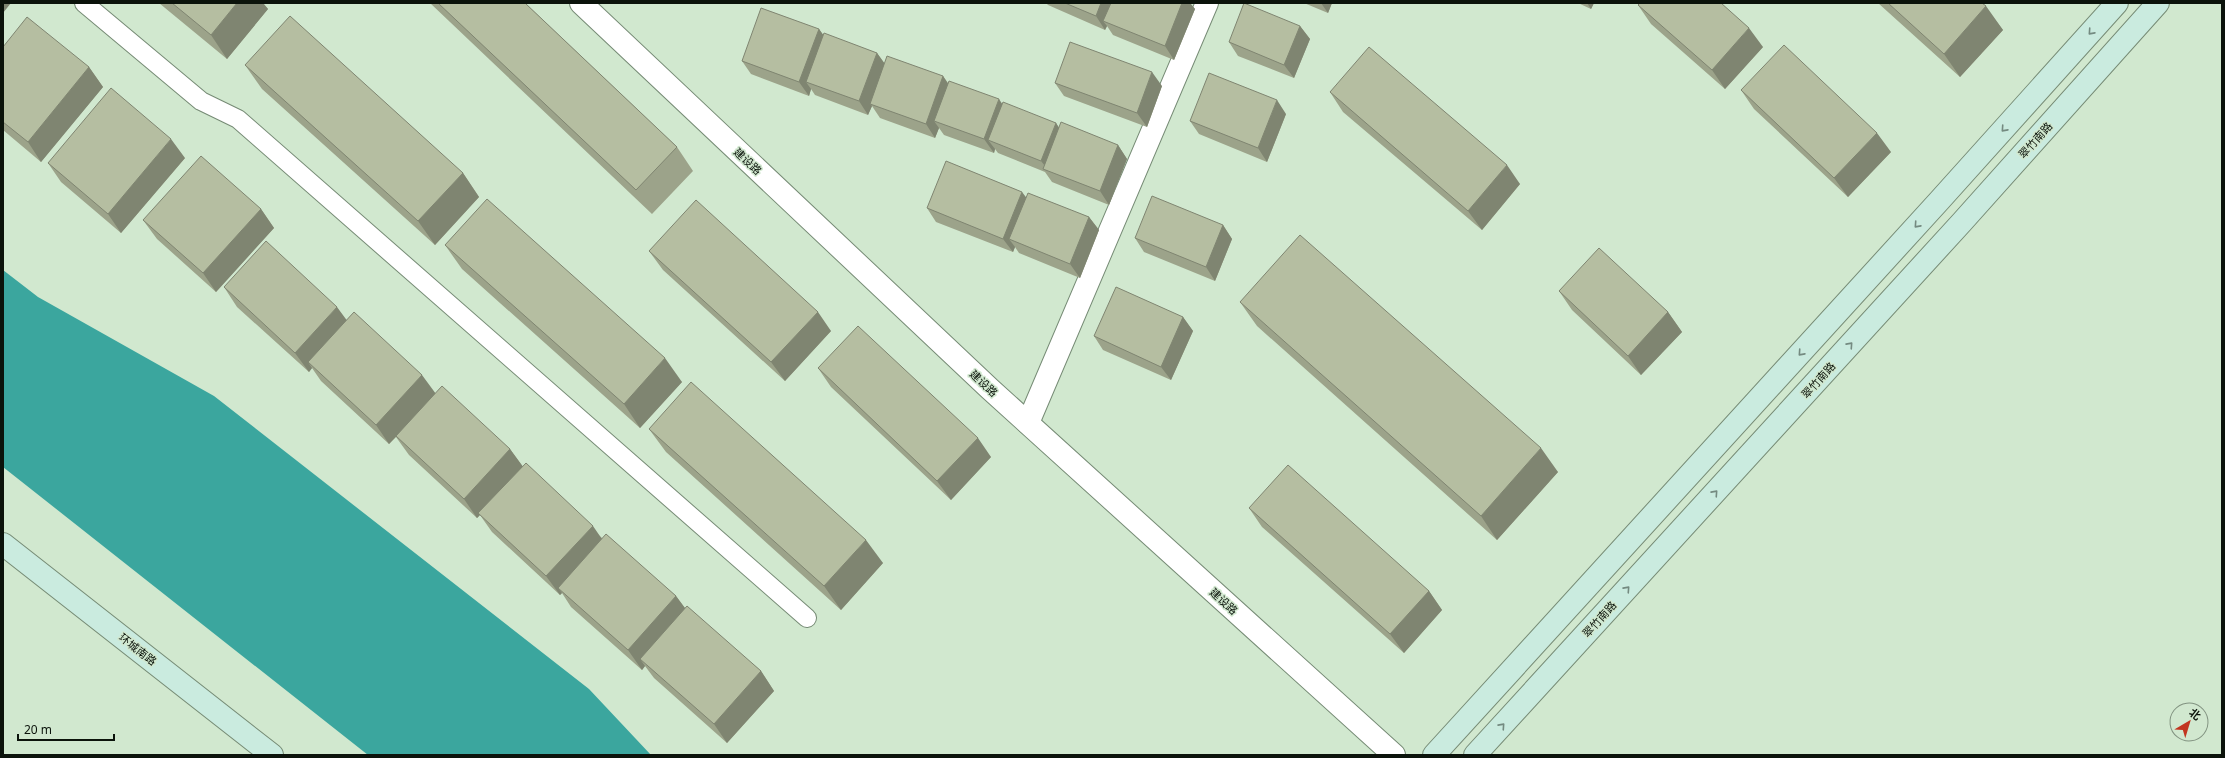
<svg xmlns="http://www.w3.org/2000/svg" width="2225" height="758" viewBox="0 0 2225 758" font-family="'Noto Sans','Noto Sans SC',sans-serif">
<style>
.water{fill:#3ba69e}
.lines{fill:none;stroke-linecap:round;stroke-linejoin:round}
.service-casing{stroke:#768b75;stroke-width:20}
.minor-casing{stroke:#768b75;stroke-width:24}
.tertiary-casing{stroke:#768b75;stroke-width:24}
.secondary-casing{stroke:#768b75;stroke-width:24}
.service{stroke:#fff;stroke-width:18}
.minor{stroke:#fff;stroke-width:22}
.tertiary{stroke:#fff;stroke-width:22}
.secondary{stroke:#caebdf;stroke-width:22}
.wall{fill:#9ca38a}
.shaded-wall{fill:#7f8571}
.building{fill:#b5bea1;stroke:#7f8571}
.oneway{stroke:#748a80}
.labels{text-anchor:middle;dominant-baseline:central;stroke-width:3;stroke-linejoin:round;paint-order:stroke}
.street-label{font-size:11px;fill:#0b130b;stroke:#d1e8cf}
</style>
<rect width="100%" height="100%" fill="#d1e8cf"/>
<path class="water" d="M3,270L38,297L214,396L589,689L651,755H368L3,467Z"/>
<g class="lines">
<g class="service-casing">
<path id="service" d="M84,3L201,101L238,119L807,618"/>
</g>
<g class="minor-casing">
<path id="minor" d="M1028,423L1207,3"/>
</g>
<g class="tertiary-casing">
<path id="tertiary" d="M581,3L990,389L1394,755"/>
</g>
<g class="secondary-casing">
<path id="secondary" d="M3,544L272,755
M1434,755L1939,201L2117,3
M1475,755L1962,222L2158,3"/>
</g>
<use href="#service" class="service"/>
<use href="#minor" class="minor"/>
<use href="#tertiary" class="tertiary"/>
<use href="#secondary" class="secondary"/>
</g>
<path class="wall" d="M159,3H263L268,9L227,59Z
M430,3H525L677,147L693,171L652,214Z
M1046,3H1190L1195,9L1174,60L1113,35L1107,26L1105,30L1048,5Z
M1304,3H1332L1328,13Z
M1578,3H1594L1591,9Z
M1878,3H1982L2003,30L1960,77Z
M1638,5L1763,47L1725,89L1651,24Z
M1300,26L1310,39L1294,78L1238,56L1229,42Z
M819,29L823,35L877,53L885,64L943,76L948,83L1002,104L1056,123L1059,128L1118,145L1127,159L1109,205L1052,182L1045,172L998,153L995,149L994,153L944,135L939,128L935,138L880,118L872,106L868,115L815,95L811,89L809,96L751,74L742,61Z
M3,47L89,67L103,87L41,162L3,130Z
M245,65L463,173L479,197L435,245L262,89Z
M1055,83L1162,86L1147,127L1064,96Z
M1741,90L1891,152L1848,197L1754,109Z
M1330,92L1520,184L1482,230L1343,112Z
M1286,114L1267,162L1199,134L1190,121Z
M185,158L121,233L61,182L48,163Z
M1026,197L1089,217L1099,230L1080,278L1019,253L1015,247L1013,252L936,222L927,208Z
M261,209L274,228L216,292L157,239L143,220Z
M1223,225L1232,239L1215,281L1144,252L1135,238Z
M445,245L682,382L640,428L462,269Z
M649,251L831,331L785,381L663,270Z
M224,287L347,320L435,394L510,449L522,466L602,538L676,596L685,608L761,671L774,691L727,743L654,678L645,666L642,670L571,607L562,593L560,595L492,532L480,515L477,518L409,455L396,437L389,444L321,381L312,368L309,372L237,307Z
M1559,291L1668,312L1682,332L1641,375L1572,310Z
M1240,302L1558,472L1497,540L1257,326Z
M1183,317L1193,331L1171,380L1103,350L1094,336Z
M818,368L991,457L951,500L831,387Z
M649,429L883,563L841,610L666,452Z
M1249,508L1429,591L1442,610L1404,653L1262,527Z"/>
<path class="shaded-wall" d="M3,3H11L3,13Z
M237,3H263L268,9L227,59L211,35Z
M1101,3H1117L1103,21L1107,26L1105,30L1096,16Z
M1182,3H1190L1195,9L1174,60L1165,46Z
M1321,3H1332L1328,13Z
M1587,3H1594L1591,9Z
M1986,6L2003,30L1960,77L1944,54Z
M1300,26L1310,39L1294,78L1284,65Z
M1749,28L1763,47L1725,89L1712,70Z
M819,29L829,43L806,82L811,89L809,96L799,82Z
M877,53L887,67L870,104L872,106L868,115L859,101Z
M89,67L103,87L41,162L28,142Z
M1152,72L1162,86L1147,127L1137,113Z
M943,76L952,90L934,121L939,128L935,138L926,124Z
M999,99L1008,113L988,140L995,149L994,153L984,139Z
M1277,100L1286,114L1267,162L1258,148Z
M1056,123L1065,137L1049,171L1041,161Z
M1877,133L1891,152L1848,197L1834,178Z
M171,139L185,158L121,233L108,214Z
M1118,145L1127,159L1109,205L1100,191Z
M1507,165L1520,184L1482,230L1468,211Z
M463,173L479,197L435,245L418,221Z
M1022,192L1032,205L1009,239L1015,247L1013,252L1003,239Z
M261,209L274,228L216,292L203,273Z
M1089,217L1099,230L1080,278L1070,264Z
M1223,225L1232,239L1215,281L1206,267Z
M337,307L351,326L308,362L312,368L309,372L295,353Z
M818,312L831,331L785,381L771,362Z
M1668,312L1682,332L1641,375L1628,356Z
M1183,317L1193,331L1171,380L1161,367Z
M665,358L682,382L640,428L624,404Z
M422,375L436,394L389,444L376,425Z
M978,438L991,457L951,500L937,481Z
M1541,448L1558,472L1497,540L1481,516Z
M510,449L524,468L478,513L480,515L477,518L464,499Z
M593,526L606,545L558,588L562,593L560,595L546,576Z
M866,540L883,563L841,610L824,586Z
M1429,591L1442,610L1404,653L1390,634Z
M676,596L690,615L640,659L645,666L642,670L628,650Z
M761,671L774,691L727,743L714,724Z"/>
<path class="building" d="M172,3H237L211,35Z
M438,3H525L677,147L636,190Z
M1065,3H1101L1096,16Z
M1111,3H1182L1165,46L1103,21Z
M1244,3L1300,26L1284,65L1229,42Z
M1640,3H1721L1749,28L1712,70L1638,5Z
M1888,3H1982L1986,6L1944,54Z
M761,8L819,29L799,82L742,61Z
M290,16L463,173L418,221L245,65Z
M27,17L89,67L28,142L3,122V47Z
M824,33L877,53L859,101L806,82Z
M1070,42L1152,72L1137,113L1055,83Z
M1784,45L1877,133L1834,178L1741,90Z
M1369,47L1507,165L1468,211L1330,92Z
M887,56L943,76L926,124L870,104Z
M1209,73L1277,100L1258,148L1190,121Z
M949,81L999,99L984,139L934,121Z
M111,88L171,139L108,214L48,163Z
M1003,102L1056,123L1041,161L988,140Z
M1061,122L1118,145L1100,191L1043,169Z
M201,156L261,209L203,273L143,220Z
M946,161L1022,192L1003,239L927,208Z
M1028,193L1089,217L1070,264L1009,239Z
M1152,196L1223,225L1206,267L1135,238Z
M487,199L665,358L624,404L445,245Z
M696,200L818,312L771,362L649,251Z
M1300,235L1541,448L1481,516L1240,302Z
M266,241L337,307L295,353L224,287Z
M1599,248L1668,312L1628,356L1559,291Z
M1116,287L1183,317L1161,367L1094,336Z
M354,312L422,375L376,425L308,362Z
M858,326L978,438L937,481L818,368Z
M691,382L866,540L824,586L649,429Z
M442,386L510,449L464,499L396,436Z
M526,463L593,526L546,576L478,513Z
M1288,465L1429,591L1390,634L1249,508Z
M606,534L676,596L628,650L558,588Z
M687,606L761,671L714,724L640,659Z"/>
<defs><path id="oneway-chevron" d="M-2-3.5L2.5 0L-2 3.5" fill="none" stroke-width="1.6" stroke-linecap="round" stroke-linejoin="round"/></defs>
<g class="oneway">
<use href="#oneway-chevron" transform="translate(2091 32) rotate(132)"/>
<use href="#oneway-chevron" transform="translate(2004 129) rotate(132)"/>
<use href="#oneway-chevron" transform="translate(1917 225) rotate(132)"/>
<use href="#oneway-chevron" transform="translate(1850 345) rotate(-48)"/>
<use href="#oneway-chevron" transform="translate(1801 353) rotate(132)"/>
<use href="#oneway-chevron" transform="translate(1715 493) rotate(-48)"/>
<use href="#oneway-chevron" transform="translate(1627 589) rotate(-48)"/>
<use href="#oneway-chevron" transform="translate(1502 726) rotate(-48)"/>
</g>
<g class="labels">
<g class="street-label">
<text transform="translate(2035 140) rotate(-48)">翠竹南路</text>
<text transform="translate(748 161) rotate(43)">建设路</text>
<text transform="translate(1818 380) rotate(-48)">翠竹南路</text>
<text transform="translate(984 383) rotate(43)">建设路</text>
<text transform="translate(1224 601) rotate(42)">建设路</text>
<text transform="translate(1599 619) rotate(-48)">翠竹南路</text>
<text transform="translate(138 649) rotate(38)">环城南路</text>
</g>
</g>
<rect width="2225" height="758" fill="none" stroke="#0b130b" stroke-width="8"/>
<g transform="translate(2189 722) rotate(38)"><circle r="19" fill="#d1e8cf" stroke="#829381"/>
<path d="M0-3L7 15L0 10L-7 15Z" fill="#c23620"/>
<text y="-6" font-size="11" font-weight="bold" text-anchor="middle" fill="#0b130b">北</text>
</g>
<path d="M18 734v6h96v-6" fill="none" stroke="#0b130b" stroke-width="2"/>
<text x="24" y="734" font-size="12" fill="#0b130b" stroke="#d1e8cf" stroke-width="3" paint-order="stroke">20 m</text>
</svg>
